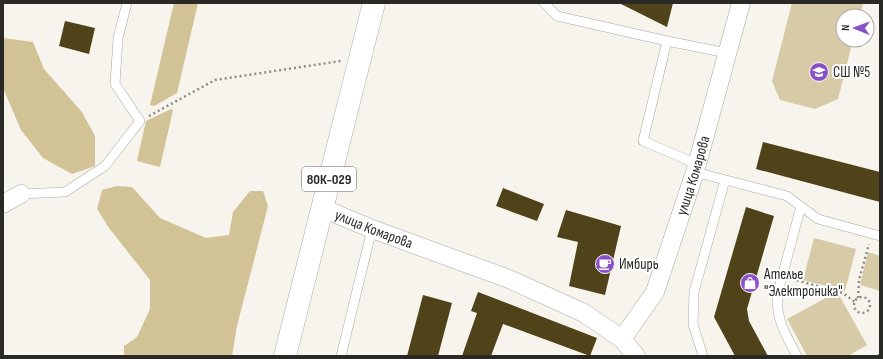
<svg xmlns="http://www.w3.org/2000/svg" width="883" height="359" viewBox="0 0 883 359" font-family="'Sofia Sans Condensed',sans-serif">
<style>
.green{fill:#d7cba7}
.forest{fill:#d1c396}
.building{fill:#504319}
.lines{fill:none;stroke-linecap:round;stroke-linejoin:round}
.service-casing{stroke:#aba8a1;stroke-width:10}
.minor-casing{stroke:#aba8a1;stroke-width:19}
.primary-casing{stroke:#aba8a1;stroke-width:23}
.path{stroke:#8d8b86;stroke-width:2.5;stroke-dasharray:2 3;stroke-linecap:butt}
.service{stroke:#fff;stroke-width:9}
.minor{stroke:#fff;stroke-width:18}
.primary{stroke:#fff;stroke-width:22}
.labels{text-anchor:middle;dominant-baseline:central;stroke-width:4;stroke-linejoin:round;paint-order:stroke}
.shield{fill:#fff;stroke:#6a6967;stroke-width:1}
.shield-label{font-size:14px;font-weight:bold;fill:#2a2926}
.poi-label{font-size:15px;fill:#2a2926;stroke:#fff;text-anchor:start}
.street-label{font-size:15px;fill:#2a2926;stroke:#fff}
</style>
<rect width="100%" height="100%" fill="#f6f4ec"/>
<path class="green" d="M792,3H863L860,16H843V40H853L838,99L815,109L780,100L772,81Z
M814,238L856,249L845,291L803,280Z
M868,252L880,256V291L860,285Z
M835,293L839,295L867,345L848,356H807L787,319Z"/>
<path class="forest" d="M174,3H198L177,93L154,106L150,105Z
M3,38L33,42L44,69L82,112L95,136V166L72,174L43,158L21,130L3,88Z
M171,109L173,110L160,167L137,161L146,121Z
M117,186L132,187L160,218L206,238L229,235L233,212L250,191H263L268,206L237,326L232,356H124V346L137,337L150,309V280L109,228L97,209L102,190Z"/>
<path class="building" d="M619,3H673L667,27Z
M65,21L95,28L89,54L59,46Z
M763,142L880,172V202L756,169Z
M503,188L544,204L537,221L496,206Z
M746,207L774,216L747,309L749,321L768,356H735L714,317Z
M566,210L621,226L605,295L569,286L578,242L557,237Z
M478,292L597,338L590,356L503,324L491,356H462L477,313L471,311Z
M423,295L452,303L438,356H407Z"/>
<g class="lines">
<g class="service-casing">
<path id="service" d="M544,3L557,16L667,41
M697,164L643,141L667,41L727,53
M695,172L787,196L818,219L880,236
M21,194L65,192L105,166L140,121L115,84L118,38L127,3
M341,356L372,229
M703,356L693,324L694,292L725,180
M797,356C785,333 775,319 778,292L801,206"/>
</g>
<g class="minor-casing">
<g id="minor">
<path d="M3,204L21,194"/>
<path id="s1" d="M322,208L372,229L509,279L584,313L622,339L636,356"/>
<path id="s2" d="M622,339L655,292L695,172L741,3"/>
</g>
</g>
<g class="primary-casing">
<path id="primary" d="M285,356L374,3"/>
</g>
<path class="path" d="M149,116L215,80L341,61
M792,279L843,293L855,302
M854 305a8 8 0 1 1 16 0a8 8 0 1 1-16 0Z
M858,298L859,280L869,244
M878,356L880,354"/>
<use href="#service" class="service"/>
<use href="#minor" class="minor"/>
<use href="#primary" class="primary"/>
</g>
<defs>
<g id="school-disc" transform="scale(1)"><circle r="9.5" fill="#8950c8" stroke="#fff"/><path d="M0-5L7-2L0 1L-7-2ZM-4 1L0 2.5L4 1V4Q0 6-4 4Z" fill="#fff"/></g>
<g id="cafe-disc" transform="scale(1)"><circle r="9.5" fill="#8950c8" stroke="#fff"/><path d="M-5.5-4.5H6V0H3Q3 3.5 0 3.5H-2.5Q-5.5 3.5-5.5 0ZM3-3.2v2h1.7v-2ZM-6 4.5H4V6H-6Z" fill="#fff"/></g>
<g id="shop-disc" transform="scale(1)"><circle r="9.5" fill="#8950c8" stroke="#fff"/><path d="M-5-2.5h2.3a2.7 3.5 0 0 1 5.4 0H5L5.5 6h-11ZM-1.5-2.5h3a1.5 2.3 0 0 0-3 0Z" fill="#fff"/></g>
</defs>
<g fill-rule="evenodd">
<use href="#school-disc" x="819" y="72"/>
<use href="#cafe-disc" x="605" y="264"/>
<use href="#shop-disc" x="750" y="283"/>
</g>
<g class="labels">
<rect class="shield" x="302" y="167" width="54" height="24" rx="3"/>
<g class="shield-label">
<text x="329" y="179">80К-029</text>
</g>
<g class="poi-label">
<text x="833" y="72">СШ №5</text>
<text x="619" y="264">Имбирь</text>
<text x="764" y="274">Ателье<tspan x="764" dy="17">"Электроника"</tspan></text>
</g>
<g class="street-label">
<text stroke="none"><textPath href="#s2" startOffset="180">улица Комарова</textPath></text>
<text stroke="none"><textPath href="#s1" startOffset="56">улица Комарова</textPath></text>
</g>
</g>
<rect width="883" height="359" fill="none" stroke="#2a2926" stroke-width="8"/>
<g transform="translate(855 28) rotate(271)"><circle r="19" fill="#ffffff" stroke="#aaa9a8"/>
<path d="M0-3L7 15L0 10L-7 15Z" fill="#8950c8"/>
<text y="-6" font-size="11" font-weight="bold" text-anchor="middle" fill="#2a2926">N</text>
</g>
</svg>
